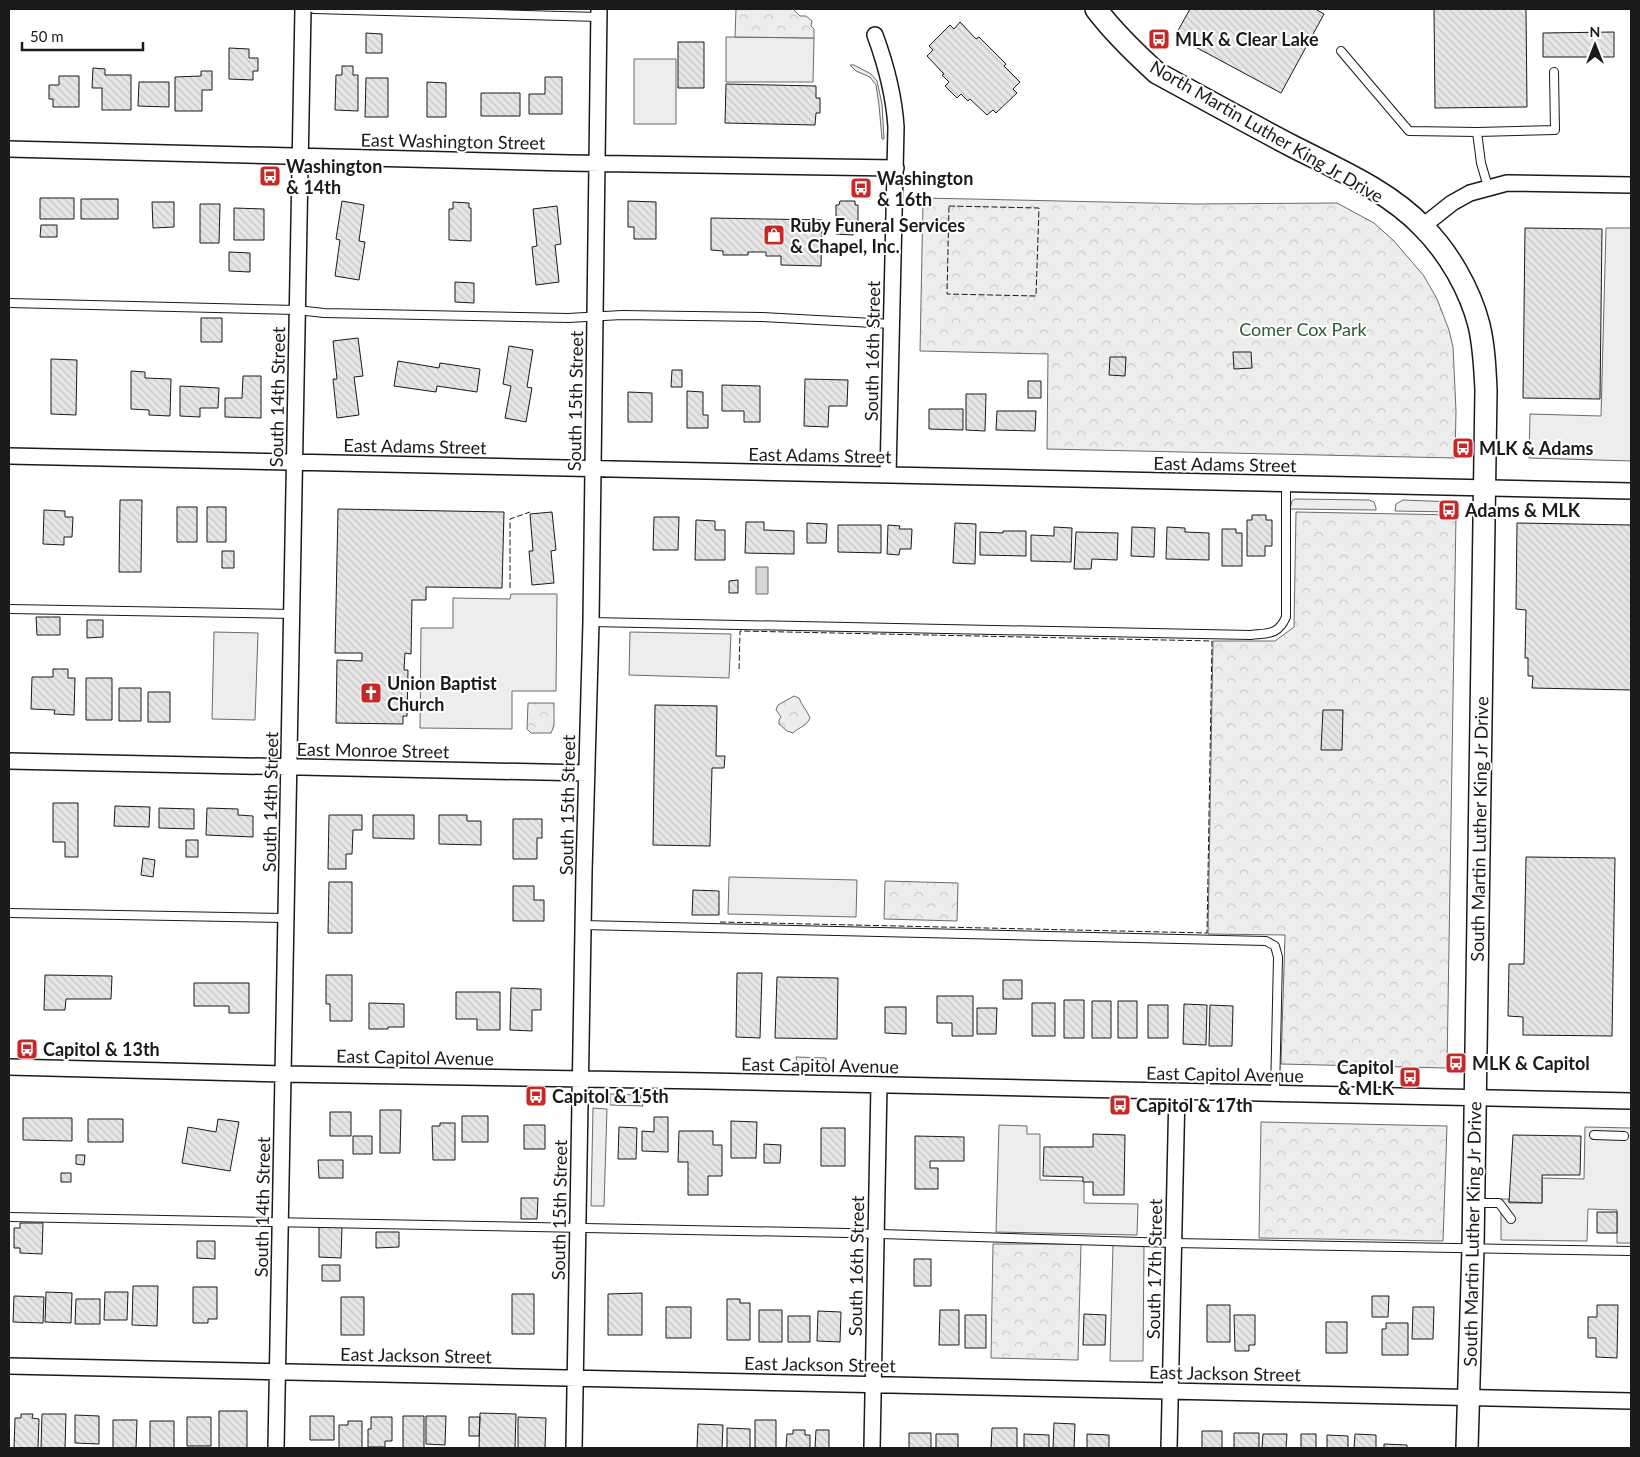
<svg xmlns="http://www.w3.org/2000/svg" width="1640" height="1457" viewBox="0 0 1640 1457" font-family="Lato,sans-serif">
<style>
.built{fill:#ededed;stroke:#6a6a6a}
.park{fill:url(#park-crowns);stroke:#6a6a6a}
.water{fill:#d7d7d7;stroke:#6a6a6a}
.building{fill:url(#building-back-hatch);stroke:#1a1a1a}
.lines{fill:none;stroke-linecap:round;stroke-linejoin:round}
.lane-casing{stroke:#1a1a1a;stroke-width:10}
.street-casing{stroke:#1a1a1a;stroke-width:18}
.secondary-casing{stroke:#1a1a1a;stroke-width:24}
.lane{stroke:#fff;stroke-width:8}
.street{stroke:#fff;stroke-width:15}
.secondary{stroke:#fff;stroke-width:21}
.fence{stroke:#1a1a1a;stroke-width:1;stroke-dasharray:6 2.5;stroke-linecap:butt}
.labels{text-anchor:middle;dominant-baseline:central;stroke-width:4;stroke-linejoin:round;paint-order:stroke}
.poi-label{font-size:18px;font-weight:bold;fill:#1a1a1a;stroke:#fff;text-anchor:start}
.street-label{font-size:18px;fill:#1a1a1a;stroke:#fff}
.park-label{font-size:18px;fill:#2b5a34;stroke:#fff}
</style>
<defs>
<pattern id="park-crowns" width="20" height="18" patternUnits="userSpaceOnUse" patternTransform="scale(1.25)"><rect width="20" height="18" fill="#ededed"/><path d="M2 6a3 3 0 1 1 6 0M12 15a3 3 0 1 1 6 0" fill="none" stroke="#cbcbcb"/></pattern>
<pattern id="building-back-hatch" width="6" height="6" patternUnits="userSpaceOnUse" patternTransform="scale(1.25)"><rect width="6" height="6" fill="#e6e6e6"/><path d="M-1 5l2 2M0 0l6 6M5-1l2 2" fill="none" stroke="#c5c5c5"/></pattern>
</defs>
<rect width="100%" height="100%" fill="#fff"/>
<path class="built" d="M726,37L814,38L813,82H726Z
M634,59H676V124H634Z
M850,65H854L871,74L877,81L882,104L884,139H882L879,105L876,85L870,77L856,71Z
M1606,228H1631V461L1529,458L1530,414L1601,416Z
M1295,499L1369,500L1374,502L1376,508V510L1290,509L1292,501Z
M1403,500L1455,502V512L1395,511L1396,504Z
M511,594H557L556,691H512V729L420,728L421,628H453V598L510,599Z
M214,632L258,633L255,720L212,719Z
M630,632L731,634L729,678L629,675Z
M729,877L857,880L856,917L728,914Z
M796,1057L826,1058V1063L823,1069L798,1068Z
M610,1094L640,1095L643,1106L610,1105Z
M593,1108L607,1109L604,1206H591Z
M999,1125L1027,1126V1134H1040V1180L1084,1181V1203L1138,1204L1137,1235L996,1232Z
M1585,1127L1631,1128V1243H1617V1210L1588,1209L1587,1241L1501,1240V1199H1509V1203H1542V1178L1584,1179Z
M1113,1244L1144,1245L1143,1361H1110Z"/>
<path class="park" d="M736,9H793L800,16H806L812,21L811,26L814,29V38L735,37Z
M924,198L1195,204L1337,203L1374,223L1394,241L1424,276L1437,299L1449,330L1453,347L1456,411L1455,458L1047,449L1048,354L920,351L923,201Z
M1296,512L1456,515L1447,1068L1281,1064L1285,935L1208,934L1213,641H1275L1294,627Z
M794,696L799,698C802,706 807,710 810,718C806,727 799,727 793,733L787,731L779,724V720L781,717L776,710L778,705Z
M528,703H554V726L551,733H531L527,729Z
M885,881L958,883L957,921L884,919Z
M1261,1122L1447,1126L1443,1241L1259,1238Z
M993,1244H1081L1078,1360L991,1358Z"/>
<path class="water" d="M756,567H768V594H756Z"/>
<path class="building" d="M1190,9H1318L1317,10L1324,14L1281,93L1175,36Z
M1434,9H1526L1527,107L1435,108Z
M960,22L976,39L979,37L1006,64L1004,66L1020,82L1013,89L1017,93L996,113L993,110L987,115L970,99L968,101L961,94L957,98L945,86L949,82L942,75L944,74L927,56L933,50L929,46L950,25L954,29Z
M1614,32V57H1543V33Z
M366,33L382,34V53H366Z
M678,42H704V88H678Z
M229,48L249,49V58H258V71H253V80L229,79Z
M342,66H353V75H358V111L335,110L336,75H342Z
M93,68L105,69V75H131V110H102V88H92Z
M201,71H212V90H202V111H175V77L201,76Z
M59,76H79V107H53V99H49V85H59Z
M545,77H562V114H529V94H545Z
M366,78H388V117H365Z
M139,82H169V107L138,106Z
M427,82L446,83V117H427Z
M726,84L816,86V98H820V113H816L815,125L725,123Z
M481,93H520V116H481Z
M40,198H74V219H40Z
M81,199H118V219H81Z
M342,201L364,205L359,241L365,242L359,280L335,276L340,240L336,239Z
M628,201L656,202V239H634V227H628Z
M840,201H855V205H858V231H853V235L836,234V205H839Z
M152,202H174V227L153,228Z
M453,202L469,203V208H471V241L449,240V209H453Z
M200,204H220L219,243H200Z
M557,206L561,244L555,245L559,282L536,285L532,247L537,246L533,209Z
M234,208L264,209V240H234Z
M711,218L822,220L821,266L781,265V256H766V252H748V255H723V251L711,250Z
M41,225H57V237H40Z
M1525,228L1602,229L1600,399L1523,398Z
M229,252L250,253V272L229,271Z
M455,282L474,283V303L455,302Z
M201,318H222V342H201Z
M358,338L363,376L354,377L359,415L337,418L333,379H337L333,341Z
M509,346L533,350L527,387L532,388L526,422L505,418L511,386L503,384Z
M1233,352H1251L1252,368L1234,369Z
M1110,357H1126L1125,376L1109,375Z
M51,359L77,360L76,415L51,414Z
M398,361L439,368L440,363L480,369L477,392L437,386L436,392L394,386Z
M672,370H682V387H671Z
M131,371L145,372V378L171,379L170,416L149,415V410L131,409Z
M243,376H261V418L225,417V398H242Z
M805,379L848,380L847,406H829L828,427L804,426Z
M1028,381H1041V398H1028Z
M722,385L760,386V422H744V411H722Z
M180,386L219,388L218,408H200V417L180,416Z
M687,391L703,392V415H708V428H687Z
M628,392L652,393V422H628Z
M966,394H986L985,431L966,430Z
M929,409H963V430L929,429Z
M997,411H1036L1035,431L996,430Z
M120,500H142L141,572H119Z
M177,507H197V542H177Z
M207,507H226V542H207Z
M338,509L504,512L502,588L426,587V600H412L411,654L405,653L404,670H408L407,716H403V724L336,723L337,660L362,661V653H335Z
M44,510L65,511V517H73L72,537H64V545L43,544Z
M552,512L556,550L551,551L554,583L532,585L529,551H533L530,514Z
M1252,515H1266V520H1272V546H1265V556H1247V520H1252Z
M654,517H679L678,550H653Z
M696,520L715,521V530H725V560H695Z
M746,522H764V530L794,531V554L745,553Z
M807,523L827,524L826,543H807Z
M955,523L976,524L975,564L953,563Z
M1517,523L1631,525V690L1532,688L1533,676H1528V658H1525L1526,610L1516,609Z
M838,525H881V553L838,552Z
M888,525L900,526L899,529H912L911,549H900L899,555L887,554Z
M1054,527L1072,528L1071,562L1031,561V535L1054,536Z
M1132,527L1155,528L1154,557L1131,556Z
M1167,527L1185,528V532L1209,533V560L1166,559Z
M1222,529H1236V533H1242V566H1222Z
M1003,531H1026V556L980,555V532L1003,533Z
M1076,532L1118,533L1117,560L1092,559L1091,569H1074Z
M222,551H234V568H222Z
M738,580V593H729V581Z
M36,617H60V635H37Z
M87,620H103V637L87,638Z
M53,669H68V678H75L74,715L54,714L55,710L31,709L32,677H53Z
M86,678H112V720H86Z
M119,688H141V721H119Z
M148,692H170V722H148Z
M655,705L717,706L716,756H725L724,768H712L710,846L653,845Z
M1323,710H1343L1342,750H1321Z
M53,803H78V857H65V842H53Z
M115,806L150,807L149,827L114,826Z
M159,808L194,809V829L159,828Z
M207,808L238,809V815L253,816V837L206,835Z
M329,815H362V830H353L352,854H346V869H328Z
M373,815H414V839L373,838Z
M439,815H467V821H481V845L439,844Z
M513,819H542V838H537V859H513Z
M186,840H198V857H186Z
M1526,857L1615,858L1612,1036L1523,1035V1017L1508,1016L1509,964H1524Z
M143,858L155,860L153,877L141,875Z
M329,882H352V933H328Z
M513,886H534V900H544V921H513Z
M693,890L719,891V915H692Z
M737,973H762L760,1038L736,1037Z
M45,975L112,976L111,999H66L65,1010H44Z
M326,975H352V1021H330V1004H326Z
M777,977L838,978L837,1039L775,1038Z
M1003,980H1022V999H1003Z
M194,983H249V1013H229V1006H194Z
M511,988L541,989V1010H532V1031L510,1030Z
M456,992H500V1030H477V1019H456Z
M937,996H973V1036H952V1023H937Z
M1064,1000H1084V1038H1064Z
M1092,1001H1111V1038H1092Z
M1118,1001H1137V1038H1118Z
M369,1003L404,1004V1027H388V1029H369Z
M1032,1003H1055V1036H1032Z
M1184,1004L1207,1005L1206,1045L1183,1044Z
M1148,1005H1168V1038H1148Z
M1210,1005L1233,1006L1232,1046H1209Z
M885,1007H906V1034L885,1033Z
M977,1008H997L996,1034H977Z
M380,1110H401L400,1153H380Z
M330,1112H351V1136H330Z
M462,1116H488V1142H462Z
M654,1117H668V1152L642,1151V1131L654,1132Z
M23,1118H72V1141L23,1140Z
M88,1119H123V1142H88Z
M218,1119L239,1122L230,1171L182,1163L188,1127L216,1132Z
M731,1121L757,1122L756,1158H731Z
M440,1123H455V1160H433L432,1126H440Z
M524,1125H545V1149H524Z
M619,1127L637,1128L636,1159H618Z
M821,1128H845V1166H821Z
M679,1131H713V1145H722V1176H708V1195H688V1162H678Z
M1093,1134L1125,1135L1124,1195H1093V1182H1083V1177L1043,1176L1044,1147H1093Z
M1513,1135L1581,1136L1580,1175H1542V1203L1509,1202Z
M353,1136H372V1154H353Z
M915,1136L964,1137V1161H930V1168H938V1189H915Z
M764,1144L781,1145L780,1163H764Z
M76,1155H85L84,1165L76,1164Z
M318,1160H343V1178H319Z
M61,1173H71V1182H61Z
M521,1198H538L537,1219H521Z
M1597,1212H1617V1233H1597Z
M20,1223H43L42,1254L20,1253V1248H14V1228H20Z
M319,1226L342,1227L341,1258L319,1257Z
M376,1232H399V1247L376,1248Z
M197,1241H215V1259L197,1258Z
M914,1259H931V1286H914Z
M322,1265H340V1281H322Z
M133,1286H158L157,1326L132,1325Z
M193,1287H217V1319H208V1323H193Z
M46,1292L72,1293L71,1323L45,1322Z
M105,1292H128L127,1320H104Z
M642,1293V1335H608V1294Z
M512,1294H534V1334H512Z
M14,1296L44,1297L43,1323L13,1322Z
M1372,1296H1389L1388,1317H1372Z
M341,1297H364V1335H341Z
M76,1299H100V1324H75Z
M727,1299H740V1303H750V1340H727Z
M1207,1305H1230V1342H1207Z
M1597,1305H1618L1617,1358L1596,1357V1338H1588V1317H1597Z
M666,1307H691V1338H666Z
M1413,1307H1434L1433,1339H1412Z
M759,1310H782V1342H759Z
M940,1310H959V1345H939Z
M818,1311L841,1312L840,1342L817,1341Z
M1084,1314L1106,1315L1105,1345H1083Z
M965,1315H986V1348H965Z
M1234,1315H1255V1345H1249V1351H1235Z
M788,1316H810V1342H788Z
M1326,1322H1347V1353H1326Z
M1386,1323H1408V1355H1382V1329H1386Z
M219,1411H247V1448H219Z
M480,1413L516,1414L515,1448H479Z
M21,1414H33L32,1418L39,1419L38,1448H14L15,1418H21Z
M42,1414H66L65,1448H41Z
M75,1415L99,1416V1444L75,1443Z
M310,1416H334V1440H310Z
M403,1416H424V1448H403Z
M426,1416H446L445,1445L426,1444Z
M187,1417H211V1446H187Z
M371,1417H392V1441H385V1447H368V1429H371Z
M469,1417H480L479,1436H469Z
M518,1417L546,1418L545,1448H518Z
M113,1420H137L136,1448H113Z
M755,1420H776V1448H755Z
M150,1421H174V1448H150Z
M348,1421H362V1448H339V1425H348Z
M1054,1423L1075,1424L1074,1448H1053Z
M698,1424L723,1425L722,1448H697Z
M727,1428L750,1429V1448H727Z
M992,1428H1017V1448H991Z
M793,1430H805V1435H810V1448H786L787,1434H793Z
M816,1430H829V1448H815Z
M1202,1431H1222V1448H1202Z
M909,1433H931V1448H909Z
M1234,1433H1259V1448H1234Z
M936,1434H958V1448H936Z
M1024,1434L1049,1435V1448H1024Z
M1087,1434L1109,1435V1448H1087Z
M1263,1434H1287L1286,1448H1262Z
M1301,1434H1316V1448H1301Z
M1355,1434L1376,1435V1448H1354Z
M1327,1435L1348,1436V1448H1327Z
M1384,1444L1407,1445V1448H1384Z"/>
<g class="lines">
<g class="lane-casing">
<path id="lane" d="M314,9L599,17
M1341,51L1409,131L1477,132
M1488,187L1481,163L1477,132L1555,130L1554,72
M9,303L297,310L324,313L568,318L622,315L762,317L892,324
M9,609L292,614
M591,622L1251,635C1269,633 1278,635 1286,617V484
M9,913L287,918
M583,925L1266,941L1275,946L1278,957L1275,1094
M1594,1135L1624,1136
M1476,1203H1499L1511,1219
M9,1217L848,1233L1174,1243L1631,1251"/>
</g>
<g class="street-casing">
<path id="street" d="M875,35C886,65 894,95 896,127L888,475
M9,149L569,163L896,168
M1423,226L1452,203L1470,193L1507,183L1631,185
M9,456L1631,491
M9,761L587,773
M9,1067L284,1074L706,1081L1631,1101
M9,1366L1631,1401
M276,1448C289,969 292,489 303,9
M574,1448L584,872L591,622L599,9
M872,1448L879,1085
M1169,1448L1177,1091"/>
</g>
<g class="secondary-casing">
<path id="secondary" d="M1096,9C1114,33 1135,53 1157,73C1203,98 1248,123 1294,147C1337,169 1389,191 1423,227C1449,253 1470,290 1479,325C1484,346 1485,368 1486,390L1473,1248L1467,1448"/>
</g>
<use href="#lane" class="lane"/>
<use href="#street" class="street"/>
<use href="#secondary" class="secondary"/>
<path class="fence" d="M949,206L1039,208L1036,296L947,294Z
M510,588V519L530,512
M720,922L1207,933L1212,641L740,631L739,672"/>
</g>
<defs>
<g id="bus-square" transform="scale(1.125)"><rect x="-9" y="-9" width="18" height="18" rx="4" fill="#c62828" stroke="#fff"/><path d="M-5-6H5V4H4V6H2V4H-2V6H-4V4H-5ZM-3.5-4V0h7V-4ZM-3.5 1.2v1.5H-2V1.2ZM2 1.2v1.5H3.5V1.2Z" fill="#fff"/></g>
<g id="shop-square" transform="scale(1.125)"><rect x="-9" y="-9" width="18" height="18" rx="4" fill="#c62828" stroke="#fff"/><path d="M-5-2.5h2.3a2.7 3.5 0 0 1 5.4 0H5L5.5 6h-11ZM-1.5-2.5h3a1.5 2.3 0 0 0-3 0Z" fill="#fff"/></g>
<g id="church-square" transform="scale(1.125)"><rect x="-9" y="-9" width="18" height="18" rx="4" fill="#c62828" stroke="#fff"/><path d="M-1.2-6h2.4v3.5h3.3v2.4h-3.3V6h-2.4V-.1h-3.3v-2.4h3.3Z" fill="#fff"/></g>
</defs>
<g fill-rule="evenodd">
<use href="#bus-square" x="1159" y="39"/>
<use href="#bus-square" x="270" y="176"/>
<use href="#bus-square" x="861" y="188"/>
<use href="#shop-square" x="774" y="235"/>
<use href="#bus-square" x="1463" y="448"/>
<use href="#bus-square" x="1449" y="510"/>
<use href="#church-square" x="371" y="693"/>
<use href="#bus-square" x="27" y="1049"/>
<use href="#bus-square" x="1456" y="1063"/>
<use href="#bus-square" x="1410" y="1077"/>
<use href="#bus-square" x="536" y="1096"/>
<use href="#bus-square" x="1120" y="1105"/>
</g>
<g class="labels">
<g class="poi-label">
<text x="1175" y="39">MLK &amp; Clear Lake</text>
<text x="286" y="166">Washington<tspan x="286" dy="21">&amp; 14th</tspan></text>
<text x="877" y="178">Washington<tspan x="877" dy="21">&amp; 16th</tspan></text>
<text x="790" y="225">Ruby Funeral Services<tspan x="790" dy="21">&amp; Chapel, Inc.</tspan></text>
<text x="1479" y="448">MLK &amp; Adams</text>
<text x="1465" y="510">Adams &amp; MLK</text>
<text x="387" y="683">Union Baptist<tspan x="387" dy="21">Church</tspan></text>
<text x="43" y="1049">Capitol &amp; 13th</text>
<text x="1472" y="1063">MLK &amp; Capitol</text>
<text x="1394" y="1067" text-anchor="end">Capitol<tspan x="1394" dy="21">&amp; MLK</tspan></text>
<text x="552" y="1096">Capitol &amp; 15th</text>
<text x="1136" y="1105">Capitol &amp; 17th</text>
</g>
<g class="street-label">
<text transform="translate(1267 131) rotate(30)">North Martin Luther King Jr Drive</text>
<text transform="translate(453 141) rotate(1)">East Washington Street</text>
<text transform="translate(872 351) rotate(-89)">South 16th Street</text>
<text transform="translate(277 397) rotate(-89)">South 14th Street</text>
<text transform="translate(575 401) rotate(-89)">South 15th Street</text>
<text transform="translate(415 446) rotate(1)">East Adams Street</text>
<text transform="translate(820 455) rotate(1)">East Adams Street</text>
<text transform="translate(1225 464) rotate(1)">East Adams Street</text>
<text transform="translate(373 750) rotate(1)">East Monroe Street</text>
<text transform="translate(270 802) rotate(-89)">South 14th Street</text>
<text transform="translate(567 805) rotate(-89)">South 15th Street</text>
<text transform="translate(1479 829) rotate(-89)">South Martin Luther King Jr Drive</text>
<text transform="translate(415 1057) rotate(1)">East Capitol Avenue</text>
<text transform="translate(820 1065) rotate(1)">East Capitol Avenue</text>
<text transform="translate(1225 1074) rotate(1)">East Capitol Avenue</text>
<text transform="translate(262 1207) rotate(-89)">South 14th Street</text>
<text transform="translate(559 1210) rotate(-89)">South 15th Street</text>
<text transform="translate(1472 1234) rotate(-89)">South Martin Luther King Jr Drive</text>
<text transform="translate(856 1266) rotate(-89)">South 16th Street</text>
<text transform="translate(1154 1269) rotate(-89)">South 17th Street</text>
<text transform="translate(416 1355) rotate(1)">East Jackson Street</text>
<text transform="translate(820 1364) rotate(1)">East Jackson Street</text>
<text transform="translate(1225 1373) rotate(1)">East Jackson Street</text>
</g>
<g class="park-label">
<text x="1303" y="329">Comer Cox Park</text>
</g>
</g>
<rect width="1640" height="1457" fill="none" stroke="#1a1a1a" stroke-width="20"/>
<g transform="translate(1595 45)" stroke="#ffffff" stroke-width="4" paint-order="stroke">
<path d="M0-4L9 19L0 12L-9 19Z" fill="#1a1a1a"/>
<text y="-8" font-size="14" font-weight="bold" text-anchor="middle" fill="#1a1a1a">N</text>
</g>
<path d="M22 42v8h121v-8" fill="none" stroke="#1a1a1a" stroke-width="2.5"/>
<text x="30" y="42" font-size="15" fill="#1a1a1a" stroke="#ffffff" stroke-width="4" paint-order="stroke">50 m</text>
</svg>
